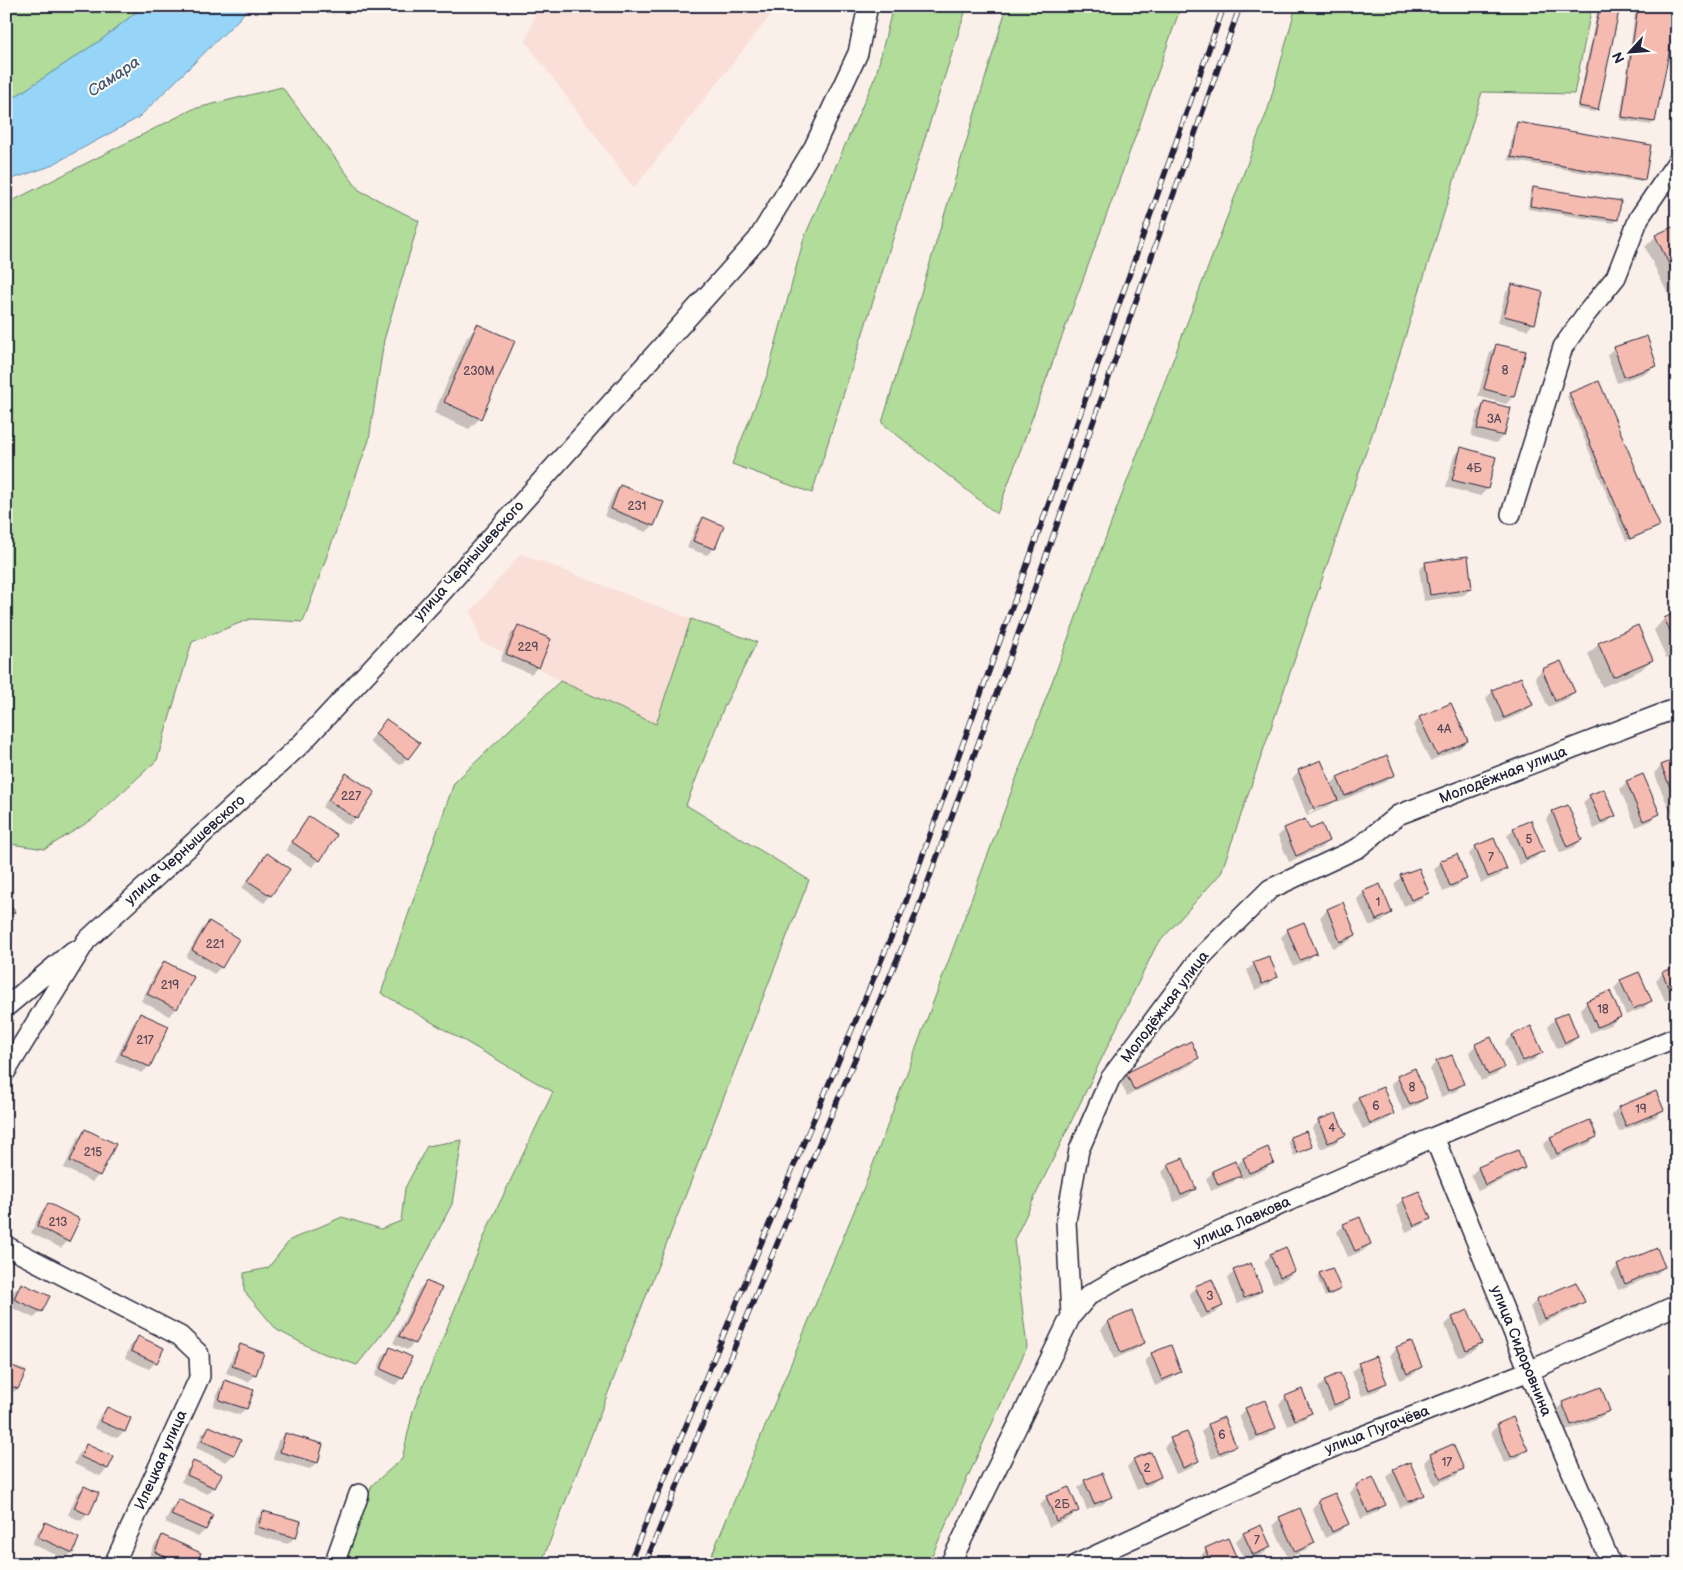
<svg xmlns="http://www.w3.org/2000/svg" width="1683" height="1570" viewBox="0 0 1683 1570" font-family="'Balsamiq Sans',sans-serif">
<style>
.built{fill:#f9dfd8}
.green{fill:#b1dc99;stroke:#6a7f6a}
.water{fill:#96d5f7;stroke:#688dac}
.shadow{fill:#0003;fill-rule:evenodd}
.building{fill:#f5bbb0;stroke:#22223b}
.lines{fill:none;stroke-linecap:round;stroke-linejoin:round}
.street-casing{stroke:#22223b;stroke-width:22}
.street{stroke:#fdfcf7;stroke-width:19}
.rail-casing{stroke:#22223b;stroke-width:5.5}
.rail{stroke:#fdfcf7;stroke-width:4;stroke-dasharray:11;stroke-linecap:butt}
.labels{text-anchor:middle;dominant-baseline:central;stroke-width:4;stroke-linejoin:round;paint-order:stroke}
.number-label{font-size:12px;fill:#574858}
.street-label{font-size:15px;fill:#22223b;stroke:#fdfcf7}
.water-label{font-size:16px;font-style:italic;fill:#455873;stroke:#fdfcf7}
</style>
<rect width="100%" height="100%" fill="#fbefe9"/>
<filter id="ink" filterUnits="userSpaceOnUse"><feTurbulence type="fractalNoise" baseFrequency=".02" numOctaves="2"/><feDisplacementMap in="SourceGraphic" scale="10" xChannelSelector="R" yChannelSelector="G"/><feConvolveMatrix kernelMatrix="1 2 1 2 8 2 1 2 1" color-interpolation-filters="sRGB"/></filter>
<g filter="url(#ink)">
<path class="built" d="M537,6H778L634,188L526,42Z
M521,554L691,619L656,724L560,681L539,668L481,642L471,611Z"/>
<path class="green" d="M6,6H144L101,40L10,100H6Z
M893,6H967L812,493L732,464L768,373L804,238L876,75Z
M1007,6H1181L1141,121L997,514L882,423Z
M1296,6H1592L1574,94L1482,92L1399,356L1221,873L1156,946L1014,1240L1027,1347L928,1564H708L869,1175L1101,550L1268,109Z
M282,87L359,190L419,221L384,340L369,440L303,622L250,619L192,642L157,760L93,819L45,849L10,844L6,845V204L193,109Z
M691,619L757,642L724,707L686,805L809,880L541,1564H345L372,1485L402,1459L413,1411L489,1225L553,1092L381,993L454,783L560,681L656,724Z
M462,1140L452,1204L390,1324L357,1365L319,1352L277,1330L244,1291V1273L268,1268L290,1240L342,1217L381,1229L401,1221L405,1188L427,1146Z"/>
<path class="water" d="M144,6H249L240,18L138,118L48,167L6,181V100H10L101,40Z"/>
<path class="shadow" d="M1598,6H1619L1597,109L1594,112L1577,109Z
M1636,6H1677L1654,121L1651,125L1620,120Z
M1517,123L1644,179L1641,182L1508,160L1514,126Z
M1534,189L1617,219L1614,223L1528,209L1530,192Z
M1677,226V304L1673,305L1645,247L1656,236Z
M1513,285L1534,323L1527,330L1498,322L1506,292Z
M478,326L480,418L469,429L434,413L467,337Z
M1497,345L1524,352L1513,397L1506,404L1478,396L1490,352Z
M1614,348L1655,365L1648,372L1617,383L1607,355Z
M1570,394L1658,526L1655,529L1626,541L1567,397Z
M1485,403L1503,436L1496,443L1471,436L1478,410Z
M1461,449L1487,489L1480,496L1446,487L1454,456Z
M620,486L653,526L646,532L604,516L614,493Z
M703,519L714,548L707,555L687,548L696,526Z
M1426,563L1471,588L1464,595L1424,601L1419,570Z
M1677,614V653L1666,658L1654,630L1664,619Z
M518,627L538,667L531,674L500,661L511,634Z
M1599,644L1652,659L1641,670L1602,687L1588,654Z
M1561,662L1574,692L1567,699L1548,707L1535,677L1542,670Z
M1493,691L1532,705L1525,712L1497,724L1486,698Z
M1420,718L1466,741L1460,748L1430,761L1413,725Z
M386,720L407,758L400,765L369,742Z
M1386,757L1394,774L1387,781L1338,802L1337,799L1329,806L1307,816L1292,778L1299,771L1321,762L1330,785L1337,778ZM1330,802V804L1309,813L1308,811Z
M1676,760L1677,817L1673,818L1654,773L1661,766Z
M346,775L356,818L349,825L322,807L339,782Z
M1627,782L1658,814L1651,821L1636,827L1620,789Z
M1590,796L1614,816L1607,823L1594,829L1583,803Z
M1553,812L1581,840L1574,847L1560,853L1546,819Z
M310,817L336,835L319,860L312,867L286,850L303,824Z
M1285,829L1309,831L1328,841L1321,848L1289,862L1278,836Z
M1514,829L1542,851L1535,858L1519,865L1507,836Z
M1476,847L1506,869L1499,876L1481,883L1469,854Z
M267,855L270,896L264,903L242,888L260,862Z
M1441,862L1466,878L1459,885L1443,892L1434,869Z
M1401,877L1428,892L1421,899L1404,906L1394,884Z
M1364,892L1391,913L1384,920L1369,926L1357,899Z
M1342,904L1355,935L1348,942L1333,948L1320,917L1327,910Z
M209,922L238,939L221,967L214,974L186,957L202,929Z
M1288,930L1315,953L1308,960L1293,966L1281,937Z
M164,963L192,977L176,1009L169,1016L141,1001L157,970Z
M1254,964L1276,977L1269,984L1255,990L1247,970Z
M1677,968V996L1665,1001L1656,980L1663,973Z
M1621,981L1650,1001L1644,1008L1626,1015L1614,988Z
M1587,1002L1619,1017L1612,1024L1590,1033L1580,1009Z
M141,1014L149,1066L142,1073L115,1061L134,1021Z
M1555,1019L1577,1037L1570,1044L1557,1049L1548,1026Z
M1531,1028L1541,1053L1534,1060L1516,1068L1505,1043L1512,1036Z
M1476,1045L1502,1068L1496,1075L1481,1081L1469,1052Z
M1451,1056L1463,1084L1456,1091L1441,1097L1430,1069L1436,1062Z
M1198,1058L1191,1065L1127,1096L1120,1081L1127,1074Z
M1398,1077L1426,1098L1419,1104L1403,1111L1391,1084Z
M1655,1093L1663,1110L1656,1117L1619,1132L1611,1115L1618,1108Z
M1359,1098L1393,1114L1386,1120L1363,1130L1352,1105Z
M1319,1121L1344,1135L1337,1142L1321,1149L1312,1128Z
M1589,1121L1596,1137L1589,1144L1550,1160L1543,1145L1550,1138Z
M85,1131L99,1175L92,1182L64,1168L78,1138Z
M1291,1138L1311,1147L1308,1150L1294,1156L1288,1141Z
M1267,1149L1273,1162L1266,1169L1242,1179L1240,1175L1233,1182L1211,1191L1206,1179L1213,1172L1236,1166L1243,1159Z
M1169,1165L1195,1189L1188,1196L1174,1202L1162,1172Z
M1524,1167L1517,1174L1478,1191L1471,1175L1478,1168Z
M1403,1199L1429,1218L1422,1225L1406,1232L1396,1206Z
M48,1205L68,1241L61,1248L31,1233L41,1212Z
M1344,1225L1370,1244L1363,1251L1348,1257L1337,1232Z
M1271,1255L1294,1271L1287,1278L1273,1284L1264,1262Z
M1618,1266L1664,1267L1657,1274L1618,1290L1611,1273Z
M1234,1272L1261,1290L1254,1297L1237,1304L1227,1279Z
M1320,1274L1340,1289L1337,1292L1325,1297L1317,1277Z
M426,1282L414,1343L407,1350L393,1343L419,1289Z
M21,1284L41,1311L34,1318L8,1306L14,1291Z
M1196,1287L1222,1306L1215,1313L1200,1319L1189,1294Z
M1537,1300L1583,1302L1576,1309L1537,1325L1530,1307Z
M1132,1312L1144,1342L1137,1349L1114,1359L1101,1329L1108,1322Z
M1452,1318L1481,1343L1474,1350L1458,1357L1445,1325Z
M138,1338L156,1362L149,1369L125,1358L131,1345Z
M241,1346L263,1354L255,1375L248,1382L226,1373L234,1353Z
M1397,1348L1421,1367L1414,1374L1400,1380L1390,1355Z
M390,1349L402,1378L395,1385L375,1376L383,1356Z
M1152,1354L1180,1371L1173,1378L1155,1386L1145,1361Z
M6,1364L24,1373L17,1389L10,1395L6,1394Z
M1359,1365L1385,1383L1378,1390L1362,1396L1352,1372Z
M1325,1381L1349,1398L1342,1405L1327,1411L1318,1388Z
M226,1382L246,1408L239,1415L213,1406L219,1389Z
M1286,1397L1311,1412L1304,1419L1288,1426L1279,1404Z
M1563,1403L1608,1410L1601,1417L1564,1432L1556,1410Z
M107,1408L124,1432L117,1438L94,1428L100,1415Z
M1246,1409L1275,1428L1268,1435L1250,1442L1239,1416Z
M1223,1419L1234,1446L1227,1453L1212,1459L1201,1432L1208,1425Z
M1513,1419L1526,1450L1519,1457L1504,1463L1491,1432L1498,1425Z
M209,1427L239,1441L233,1455L226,1462L196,1448L202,1434Z
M285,1434L317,1462L310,1469L273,1459L278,1441Z
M1171,1440L1198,1461L1191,1468L1176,1474L1164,1447Z
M86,1446L112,1457L107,1469L100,1476L74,1464L79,1453Z
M1431,1455L1463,1469L1456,1476L1434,1485L1424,1462Z
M1134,1460L1159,1477L1152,1484L1137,1490L1127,1467Z
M194,1463L214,1487L207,1494L181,1482L187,1470Z
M1394,1470L1423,1494L1416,1501L1400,1508L1387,1477Z
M1373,1479L1384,1505L1377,1512L1361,1519L1350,1493L1356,1486Z
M1085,1481L1110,1497L1103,1504L1087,1510L1078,1488Z
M84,1487L88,1514L81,1521L68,1515L77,1494Z
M1047,1497L1077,1511L1070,1518L1049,1527L1040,1504Z
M179,1500L212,1515L205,1530L198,1537L165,1522L172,1507Z
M1319,1501L1347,1524L1340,1531L1325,1538L1312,1508Z
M263,1512L295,1537L288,1544L252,1534L256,1519Z
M1280,1518L1314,1543L1307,1550L1288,1558L1273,1525Z
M45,1524L72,1552L65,1559L32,1544L38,1531Z
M1261,1526L1270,1547L1263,1554L1245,1561L1236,1541L1243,1534Z
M162,1537L194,1564H159L148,1559L155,1544Z
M1228,1540L1237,1560L1233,1564H1202L1199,1557L1206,1550Z"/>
<path class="building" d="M1600,6H1620L1598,110L1579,106Z
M1638,6H1677V14L1655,122L1622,117Z
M1517,122L1651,145L1645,180L1511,157Z
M1533,187L1621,201L1618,220L1530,206Z
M1677,225V281L1655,235Z
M1512,284L1543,292L1535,324L1504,316Z
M477,324L515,341L481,419L444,402Z
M1647,336L1657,366L1624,377L1614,347Z
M1496,344L1526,351L1514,397L1484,389Z
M1599,381L1660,526L1630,539L1569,393Z
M1484,401L1511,408L1504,436L1477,429Z
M1461,447L1496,457L1488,489L1452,480Z
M620,485L664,502L654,526L611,509Z
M703,517L724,526L715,549L693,541Z
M1468,556L1472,589L1430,595L1425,562Z
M1677,612V647L1664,618Z
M518,625L551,639L539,668L506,654Z
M1638,625L1653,660L1613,677L1598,643Z
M1561,661L1575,692L1555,701L1542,669Z
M1521,677L1533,705L1504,718L1492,690Z
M1451,703L1468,741L1437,755L1419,717Z
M386,719L420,743L408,759L375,734Z
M1387,755L1395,775L1345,796L1337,777Z
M1676,759L1677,760V804L1661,765Z
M1321,760L1338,800L1314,809L1298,770Z
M346,773L375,792L357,819L328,800Z
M1643,774L1660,814L1643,821L1626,781Z
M1604,789L1616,816L1601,822L1589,795Z
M1568,805L1582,840L1567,847L1552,811Z
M309,816L337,835L320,861L292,842Z
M1305,819L1310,829L1322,824L1329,841L1296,856L1284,828Z
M1531,820L1544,851L1526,859L1513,828Z
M1494,838L1507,869L1488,877L1475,846Z
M267,853L290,869L271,896L248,881Z
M1457,854L1467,879L1450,886L1440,861Z
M1419,868L1429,893L1411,900L1400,875Z
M1380,884L1392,913L1376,920L1363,891Z
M6,899L15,912L6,918Z
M1343,902L1356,935L1340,942L1327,909Z
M209,921L239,939L222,968L192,950Z
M1304,922L1317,953L1300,960L1287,929Z
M1269,956L1278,977L1262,984L1253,962Z
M164,961L194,977L177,1009L147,994Z
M1677,966V993L1672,995L1662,972Z
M1639,972L1652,1001L1633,1009L1620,980Z
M1610,991L1621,1017L1597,1027L1586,1001Z
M1568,1012L1578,1037L1565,1043L1554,1018Z
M140,1013L169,1026L150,1067L121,1054Z
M1531,1026L1543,1053L1523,1061L1512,1035Z
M1491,1037L1504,1068L1488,1075L1475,1044Z
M1191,1041L1199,1058L1134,1090L1126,1073Z
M1452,1055L1464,1084L1448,1091L1436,1061Z
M1415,1068L1427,1098L1410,1105L1397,1076Z
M1383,1087L1394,1114L1370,1124L1358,1097Z
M1656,1091L1664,1110L1626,1126L1618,1107Z
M1336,1113L1346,1135L1328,1143L1318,1120Z
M1590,1120L1597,1137L1557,1154L1550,1137Z
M85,1129L116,1144L100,1176L70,1161Z
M1306,1131L1313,1147L1297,1153L1290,1137Z
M1268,1147L1274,1163L1249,1173L1243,1158Z
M1518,1150L1525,1168L1485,1185L1478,1167Z
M1183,1158L1196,1189L1181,1195L1168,1164Z
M1235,1161L1241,1176L1218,1185L1212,1171Z
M1419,1191L1431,1219L1414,1226L1402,1198Z
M48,1203L80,1219L69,1242L37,1226Z
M1360,1217L1371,1244L1355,1251L1343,1224Z
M1286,1247L1295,1271L1280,1277L1270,1254Z
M1657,1248L1665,1267L1625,1284L1617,1265Z
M1251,1263L1262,1291L1244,1298L1233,1270Z
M1332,1268L1341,1289L1328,1295L1319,1273Z
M1212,1279L1223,1306L1207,1313L1195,1286Z
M426,1281L442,1288L415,1344L399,1336Z
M1576,1282L1585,1302L1545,1319L1536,1299Z
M21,1283L50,1296L42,1312L14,1299Z
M1468,1310L1482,1343L1466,1350L1452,1317Z
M1132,1311L1145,1343L1121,1353L1108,1321Z
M138,1336L164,1348L157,1363L131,1351Z
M1411,1341L1422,1367L1407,1374L1396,1347Z
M240,1344L264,1353L256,1375L232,1366Z
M1171,1345L1181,1372L1162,1380L1151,1353Z
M390,1347L412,1357L403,1379L381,1369Z
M1376,1356L1387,1383L1369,1390L1358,1363Z
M6,1363L26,1372L18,1389L6,1384Z
M1340,1373L1350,1398L1334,1405L1324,1380Z
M225,1380L254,1390L247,1409L219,1400Z
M1601,1387L1610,1411L1571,1425L1562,1402Z
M1302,1389L1312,1413L1295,1420L1285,1396Z
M1265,1400L1276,1428L1257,1436L1245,1408Z
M107,1407L131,1418L125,1432L100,1421Z
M1224,1417L1236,1446L1219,1453L1208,1424Z
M1513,1417L1528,1450L1511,1457L1497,1424Z
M209,1426L241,1440L234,1455L202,1441Z
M1187,1432L1199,1461L1183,1468L1170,1438Z
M285,1433L323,1444L318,1463L280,1452Z
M86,1444L114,1457L108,1469L81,1457Z
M1453,1444L1464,1469L1441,1479L1430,1454Z
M1151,1452L1161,1477L1144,1484L1133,1459Z
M193,1461L222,1474L215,1488L187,1475Z
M1410,1462L1424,1495L1408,1502L1393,1469Z
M1102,1473L1112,1497L1094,1504L1084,1480Z
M1373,1477L1386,1505L1368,1513L1356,1485Z
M84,1486L99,1493L89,1515L74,1508Z
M1069,1487L1079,1511L1056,1521L1046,1496Z
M1335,1493L1349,1524L1332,1532L1318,1500Z
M178,1499L213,1515L206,1530L171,1515Z
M1300,1508L1315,1543L1295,1552L1279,1517Z
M263,1511L301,1521L296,1538L258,1527Z
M45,1522L79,1538L73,1553L38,1537Z
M1261,1525L1271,1547L1253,1555L1243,1533Z
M162,1535L201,1553L196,1564H180L155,1552Z
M1228,1538L1238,1561L1231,1564H1211L1205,1548Z
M1182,1556L1185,1564H1167V1563Z"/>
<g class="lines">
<g class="street-casing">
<path id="street" d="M1511,514L1563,347L1586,314L1616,277L1639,218L1677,162
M6,1007L73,951
M6,1071L86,941L300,745L434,601L758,239L814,147L858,53L868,6
M1434,1137L1529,1371L1611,1564
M6,1246L180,1336L199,1354L200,1376L114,1564
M1071,1316L1066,1221L1079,1150L1110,1079L1200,958L1270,889L1358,848L1398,815L1677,708
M334,1564L359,1494
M950,1564L1071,1316L1089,1295L1115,1280L1173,1252L1434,1137L1677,1037
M1077,1564L1306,1458L1529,1371L1677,1305"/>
</g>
<use href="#street" class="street"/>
<g class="rail-casing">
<path id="rail" d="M629,1564L770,1222L904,907L1015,599L1224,6
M645,1564L784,1227L917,912L1029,604L1240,6"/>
</g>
<use href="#rail" class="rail"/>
</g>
</g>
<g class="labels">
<g class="number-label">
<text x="1505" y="370">8</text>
<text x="479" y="371">230М</text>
<text x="1494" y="419">3А</text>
<text x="1474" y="468">4Б</text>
<text x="637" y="506">231</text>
<text x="528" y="647">229</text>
<text x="1444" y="729">4А</text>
<text x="351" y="796">227</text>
<text x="1529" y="839">5</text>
<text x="1491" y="857">7</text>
<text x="1378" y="902">1</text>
<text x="215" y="944">221</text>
<text x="170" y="985">219</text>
<text x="1603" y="1009">18</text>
<text x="145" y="1040">217</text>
<text x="1412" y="1087">8</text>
<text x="1376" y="1106">6</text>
<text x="1641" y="1109">19</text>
<text x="1332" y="1128">4</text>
<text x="93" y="1152">215</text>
<text x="58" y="1222">213</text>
<text x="1210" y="1296">3</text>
<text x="1222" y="1435">6</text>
<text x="1447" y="1462">17</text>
<text x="1147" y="1468">2</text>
<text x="1062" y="1504">2Б</text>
<text x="1257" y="1540">7</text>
</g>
<g class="street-label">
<text transform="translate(469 561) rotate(-48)">улица Чернышевского</text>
<text transform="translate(1503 775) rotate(-21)">Молодёжная улица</text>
<text transform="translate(185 850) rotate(-42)">улица Чернышевского</text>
<text transform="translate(1165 1007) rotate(-53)">Молодёжная улица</text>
<text transform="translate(1242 1222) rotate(-24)">улица Лавкова</text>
<text transform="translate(1521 1351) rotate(68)">улица Сидоровнина</text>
<text transform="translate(1377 1430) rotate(-21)">улица Пугачёва</text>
<text transform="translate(161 1460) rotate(-66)">Илецкая улица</text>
</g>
<g class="water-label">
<text transform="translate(114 77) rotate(-34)">Самара</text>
</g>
</g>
<rect width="1683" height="1570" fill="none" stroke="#fdfcf7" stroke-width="25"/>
<rect x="12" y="12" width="1658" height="1545" fill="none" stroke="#22223b" stroke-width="2" filter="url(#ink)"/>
<g transform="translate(1630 52) rotate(244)" stroke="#fdfcf7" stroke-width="4" paint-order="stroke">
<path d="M0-4L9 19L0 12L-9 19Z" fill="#22223b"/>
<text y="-8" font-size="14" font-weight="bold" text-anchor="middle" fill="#22223b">N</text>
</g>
</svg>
